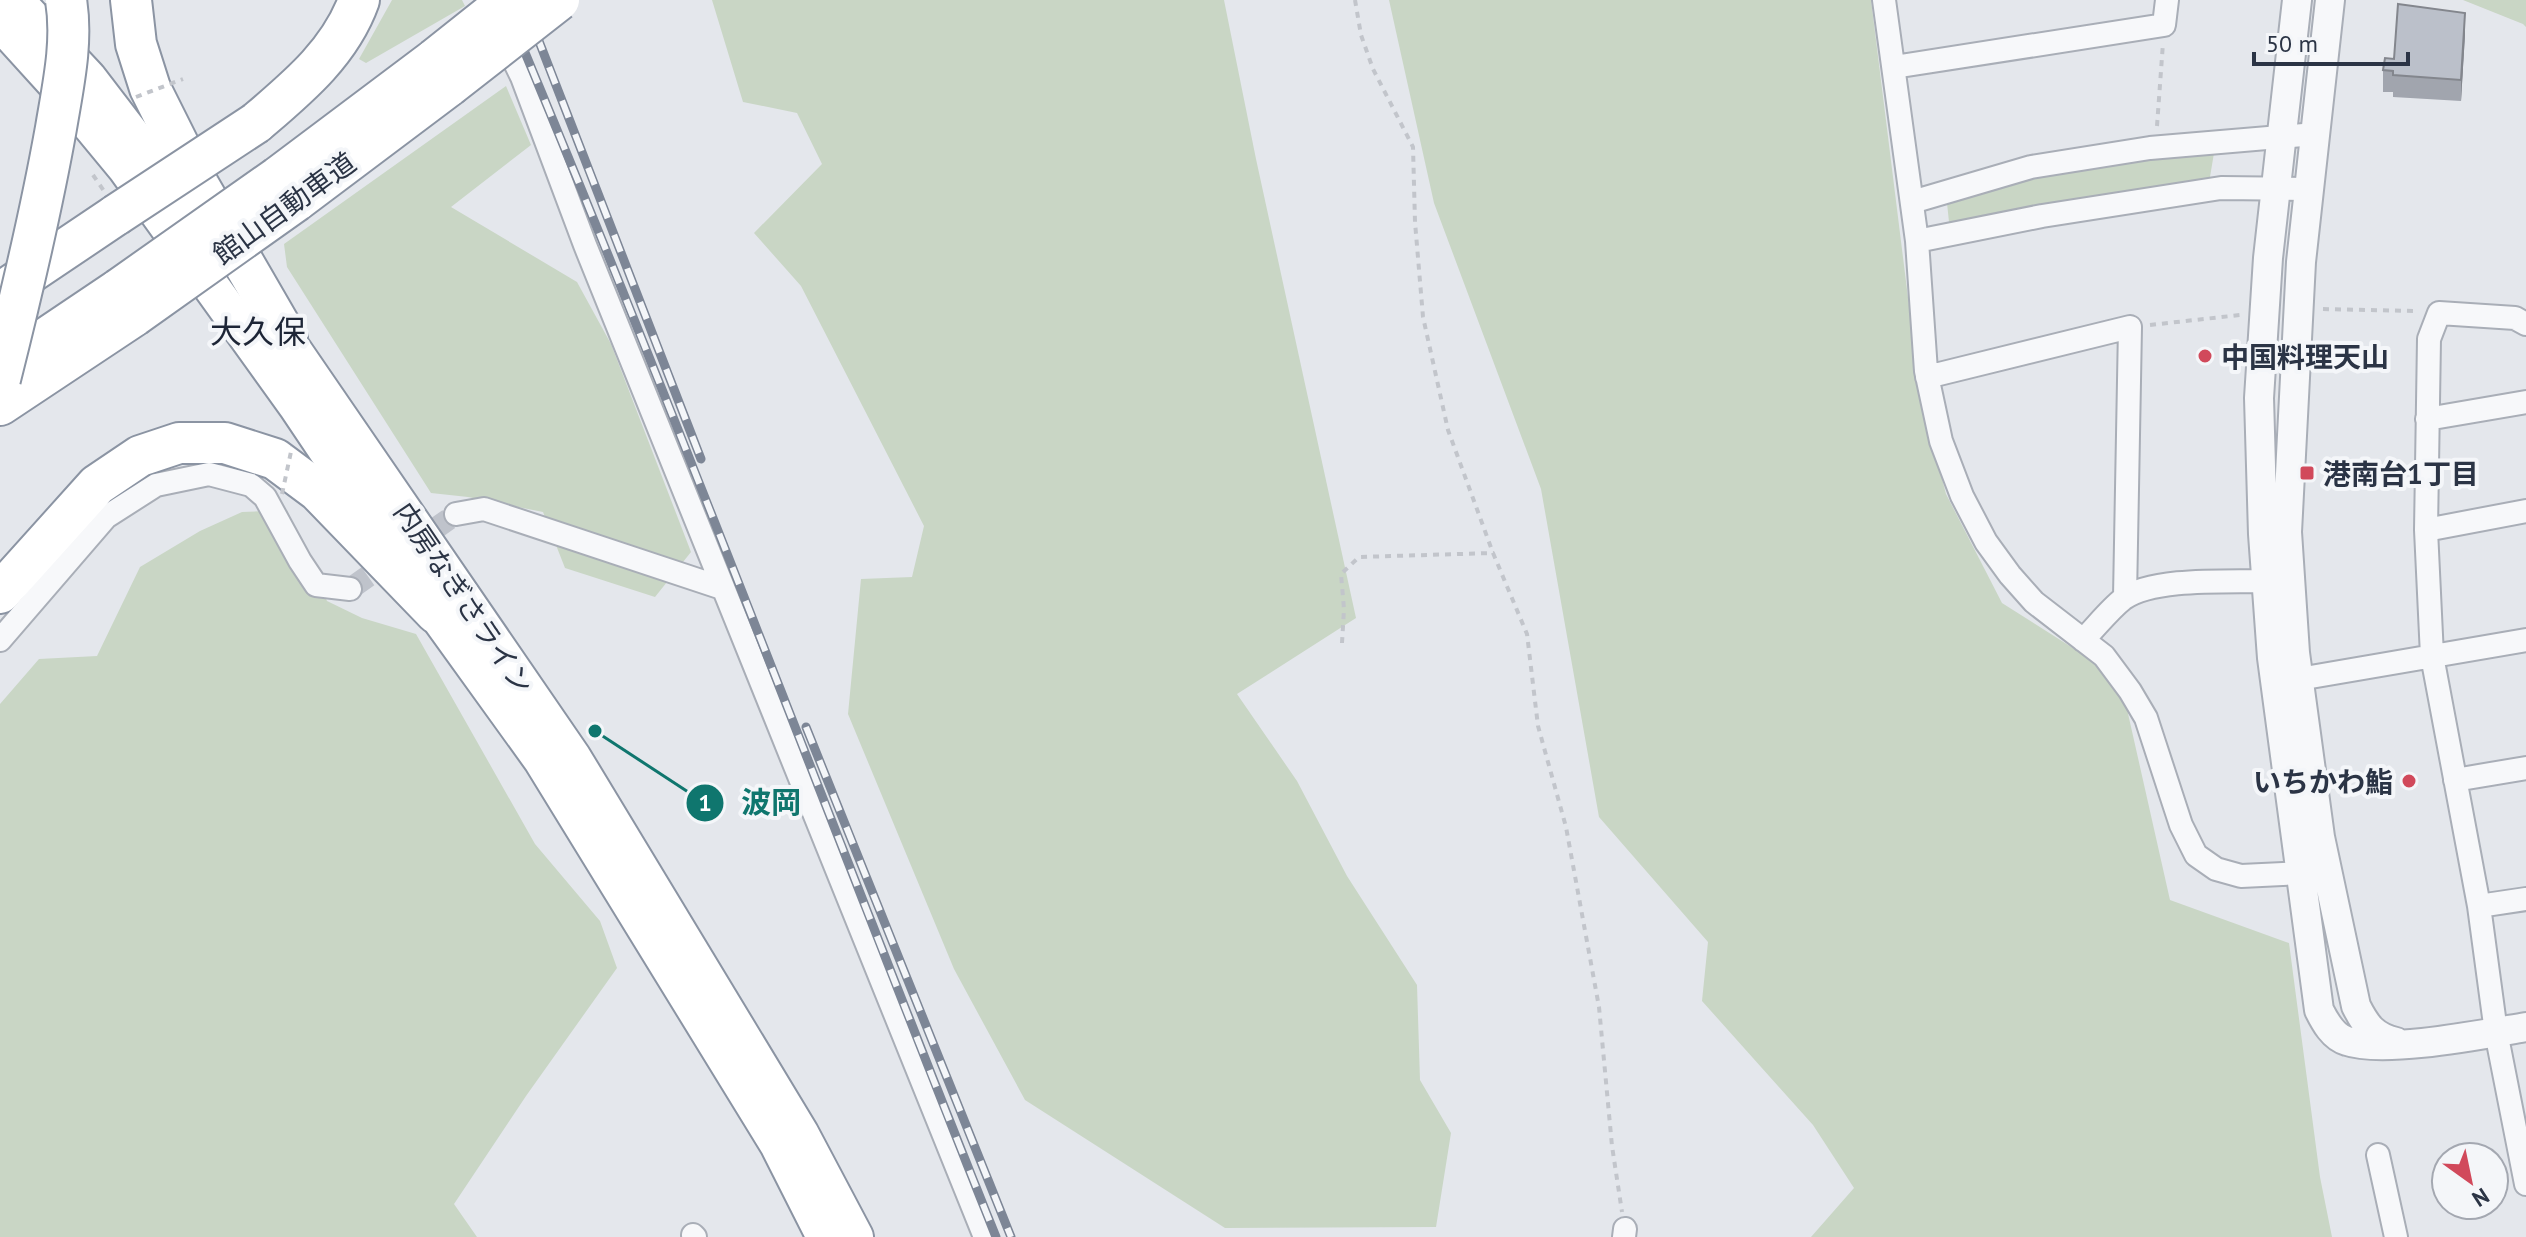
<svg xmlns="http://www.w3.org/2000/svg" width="2526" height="1237" viewBox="0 0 2526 1237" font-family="'PT Sans','Noto Sans JP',sans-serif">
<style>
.green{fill:#c9d6c5}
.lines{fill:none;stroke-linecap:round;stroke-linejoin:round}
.minor-tunnel{stroke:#bfc3cb;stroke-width:22;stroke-dasharray:22 11;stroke-linecap:butt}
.minor-casing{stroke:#a9aeb7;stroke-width:26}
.tertiary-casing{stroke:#a9aeb7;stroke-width:32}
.trunk-casing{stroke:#8b94a3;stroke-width:40}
.motorway-casing{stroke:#8b94a3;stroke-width:44}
.path{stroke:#c2c5cb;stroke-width:4;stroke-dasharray:6 6;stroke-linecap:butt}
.minor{stroke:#f7f8fa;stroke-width:22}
.tertiary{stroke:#f7f8fa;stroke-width:28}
.trunk{stroke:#fff;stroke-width:36}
.motorway{stroke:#fff;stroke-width:40}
.rail-casing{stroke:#7d8696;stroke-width:9}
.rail{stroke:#f4f6f9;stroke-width:6;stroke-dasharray:18;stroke-linecap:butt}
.motorway-bridge-casing{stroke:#8b94a3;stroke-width:44;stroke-linecap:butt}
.path-bridge{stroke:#c2c5cb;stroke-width:4;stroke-dasharray:6 6;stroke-linecap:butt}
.motorway-bridge{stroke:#fff;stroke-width:40}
.wall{fill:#a1a5ae}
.shaded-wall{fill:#83868d}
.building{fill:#bbc0ca;stroke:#83868d;stroke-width:2}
.poi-dot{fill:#d1495b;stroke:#f4f6f9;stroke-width:3}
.labels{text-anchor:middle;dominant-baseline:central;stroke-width:8;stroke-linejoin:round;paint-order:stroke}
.street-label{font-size:28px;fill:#2b3445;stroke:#f4f6f9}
.poi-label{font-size:28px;font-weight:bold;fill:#2b3445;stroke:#f4f6f9;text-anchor:start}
.quarter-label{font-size:32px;fill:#1d2536;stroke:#f4f6f9}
.leader{fill:none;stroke:#0f766e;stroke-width:3}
.callout-dot{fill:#0f766e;stroke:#f4f6f9;stroke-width:3}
.mark-label{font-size:24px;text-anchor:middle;font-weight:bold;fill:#fff}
.callout-label{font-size:30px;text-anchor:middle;font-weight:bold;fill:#0f766e;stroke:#f4f6f9;stroke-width:8;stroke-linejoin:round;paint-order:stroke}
</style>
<rect width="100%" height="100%" fill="#e4e7ec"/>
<path class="green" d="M392,0H462L465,6L366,63L359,59Z
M712,0H1224L1256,159L1356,618L1237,694L1297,781L1347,876L1417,985L1420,1080L1451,1133L1436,1227L1225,1228L1025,1100L954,969L848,714L861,579L912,577L924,526L801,286L754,233L822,164L797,113L743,102Z
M1389,0H1871L1920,394L1946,494L2002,603L2120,678L2170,900L2289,943L2320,1177L2332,1237H1811L1854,1188L1813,1125L1702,1001L1708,942L1599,817L1541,489L1434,203Z
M2463,0H2526V27L2523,24Z
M506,86L531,145L451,207L577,282L611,344L691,552L655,597L565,568L543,512L468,497L431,493L287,267L284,244Z
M2214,153L2209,183L1952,225L1949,222L1947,203C1977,194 2006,184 2036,177C2094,165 2155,159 2214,153Z
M287,510L327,601L362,618L416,634L535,844L600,921L617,968L526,1096L454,1204L477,1237H0V704L39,659L97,656L140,567L200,531L242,512Z"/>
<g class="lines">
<path class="minor-tunnel" d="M350,589L456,514"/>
<g class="minor-casing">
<path id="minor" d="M1884,0L1917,241L1926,371L1941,441L1962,496L1986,542L2010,575L2034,602L2104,656L2130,691L2146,718L2181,825L2196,855L2216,869L2241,876L2301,873
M502,36L522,77L585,245L985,1237
M1894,67L2164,25L2167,0
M1912,202L2031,167L2150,148L2315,134
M1917,241L2042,216L2221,188L2310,189
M2526,324L2515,318L2439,313L2429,339L2426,530L2432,656L2479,906L2496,1032L2526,1184
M1927,377L2130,327L2125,597
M2427,419L2526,402
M456,514L484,509L722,588
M2426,530L2526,511
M0,640L106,517L156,485L209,474L251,485L265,497L300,561L316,585L350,589
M2083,640C2096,627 2109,610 2123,599C2153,577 2230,582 2267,581
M2299,679L2526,640
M2455,780L2526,768
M2479,906L2526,899
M2378,1155L2396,1237
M693,1235L695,1237
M1624,1237L1625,1229"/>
</g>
<g class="tertiary-casing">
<path id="tertiary" d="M2297,0L2268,258L2259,398L2263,534L2272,658L2319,1010C2325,1022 2333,1037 2347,1041C2384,1054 2484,1034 2526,1027
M2330,0L2301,262L2287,532L2295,653L2320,837L2356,1006C2366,1026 2374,1037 2396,1042"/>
</g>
<g class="trunk-casing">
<path id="trunk" d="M15,0L88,78L219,249
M0,22L59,87L126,168L297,406L436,613L542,760L778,1144L825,1237
M269,315L573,758L800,1133L855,1237"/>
</g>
<g class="motorway-casing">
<path id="motorway" d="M131,0L136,44L150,88L199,186L287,338
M256,123C297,88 340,53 359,0
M278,177L435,59
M296,201L449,86
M0,293L116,215
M0,369L119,289
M0,405L134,316
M0,593L97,485L140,456L179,443H225L275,459L318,491L436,613"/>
</g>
<path class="path" d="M1355,0L1361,35L1373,69L1413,147L1415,222L1423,317L1448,430L1493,553
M2157,126L2163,43
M93,175L104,191
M2323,309L2418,311
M2150,325L2240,315
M1342,643L1344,609L1341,574L1359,557L1493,553L1527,634L1538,726L1566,827L1599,1007L1612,1146L1622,1212"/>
<use href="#minor" class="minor"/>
<use href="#tertiary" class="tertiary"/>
<use href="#trunk" class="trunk"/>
<use href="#motorway" class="motorway"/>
<g class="rail-casing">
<path id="rail" d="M503,0C675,409 831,825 996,1237
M523,0L701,459
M806,727L1011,1237"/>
</g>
<use href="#rail" class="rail"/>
<g class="motorway-bridge-casing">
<path id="motorway-bridge" d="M435,59L509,0
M449,86L559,0
M116,215L256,123
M119,289L278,177
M134,316L296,201
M0,379C21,296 41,212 56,128C63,86 73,42 66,0"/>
</g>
<path class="path-bridge" d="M136,97L183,79
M282,494L292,447"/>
<use href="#motorway-bridge" class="motorway-bridge"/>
</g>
<path class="wall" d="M2465,34L2461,101L2393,97V92H2383V70L2394,59Z"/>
<path class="shaded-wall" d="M2465,13V34L2461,101V80Z"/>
<path class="building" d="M2398,4L2465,13L2461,80L2393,75V71L2383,70L2385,58L2394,59Z"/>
<g class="poi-dot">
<circle cx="2205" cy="356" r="8"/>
<rect x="2299" y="465" width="16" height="16" rx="4"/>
<circle cx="2409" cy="781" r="8"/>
</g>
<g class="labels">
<g class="street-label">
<text transform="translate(284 208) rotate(-36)">館山自動車道</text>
<text transform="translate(464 598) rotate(56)">内房なぎさライン</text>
</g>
<g class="poi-label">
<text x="2221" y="356">中国料理天山</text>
<text x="2323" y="473">港南台1丁目</text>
<text x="2393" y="781" text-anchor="end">いちかわ鮨</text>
</g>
<g class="quarter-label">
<text x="258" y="331">大久保</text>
</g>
</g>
<path class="leader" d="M595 731L705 803"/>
<g class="callout-dot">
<circle cx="595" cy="731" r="8"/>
<circle cx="705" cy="803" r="20"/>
</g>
<g class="mark-label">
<text x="705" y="811">1</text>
</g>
<g class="callout-label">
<text x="771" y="813">波岡</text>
</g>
<g transform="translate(2470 1181) rotate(147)"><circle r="38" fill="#f4f6f9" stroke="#a4a8b1" stroke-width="2"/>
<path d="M0-6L14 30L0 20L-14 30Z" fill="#d1495b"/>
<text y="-12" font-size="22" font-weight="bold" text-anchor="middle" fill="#2b3445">N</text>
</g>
<path d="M2254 52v12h154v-12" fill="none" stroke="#2b3445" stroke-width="4"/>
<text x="2266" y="52" font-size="24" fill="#2b3445" stroke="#f4f6f9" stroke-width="6" paint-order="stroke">50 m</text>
</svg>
